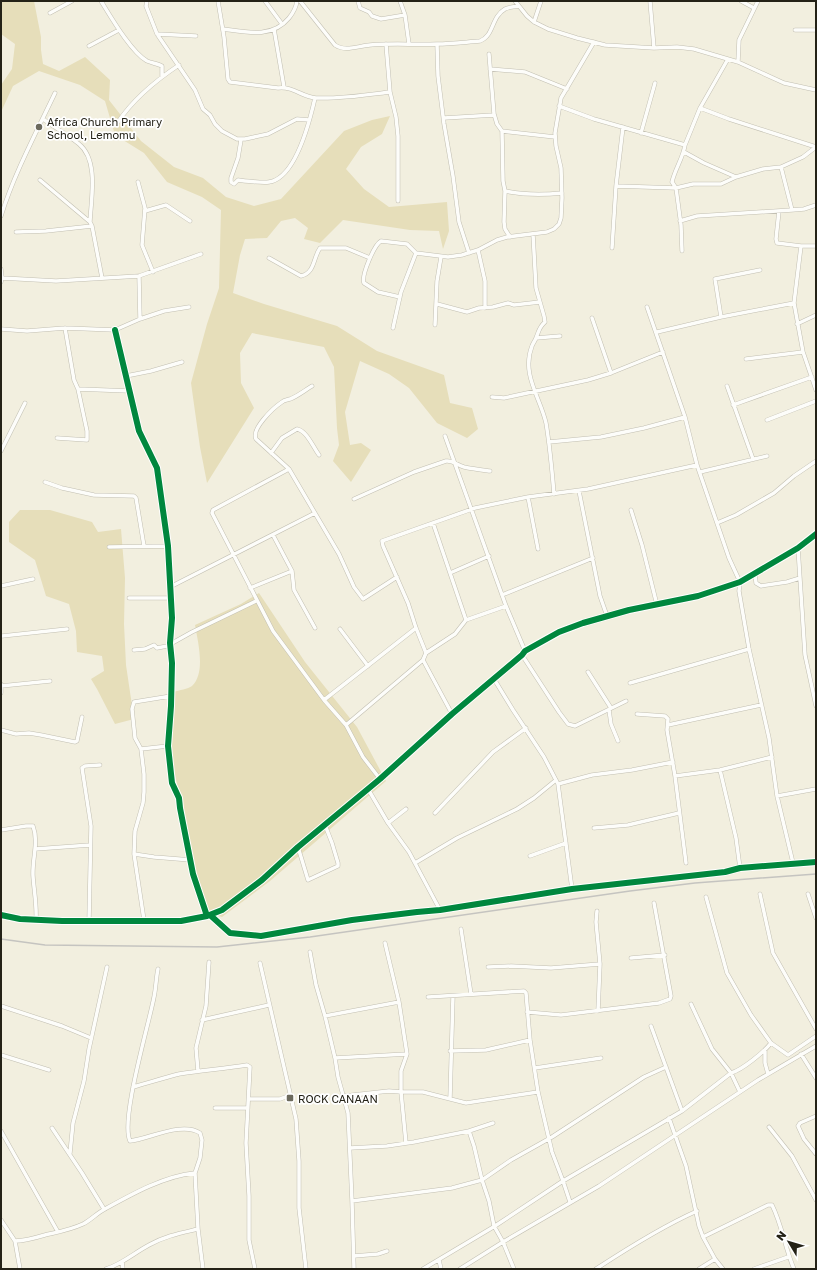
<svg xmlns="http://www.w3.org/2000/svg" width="817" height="1270" viewBox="0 0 817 1270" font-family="'Golos Text',sans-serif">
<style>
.green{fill:#e6deba}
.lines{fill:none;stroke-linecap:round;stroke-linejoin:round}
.minor-casing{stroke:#c2bfb2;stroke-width:4.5}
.minor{stroke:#fdfdfa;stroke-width:3.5}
.rail{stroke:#c5c4c0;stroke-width:1.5}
.cycleway-casing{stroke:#fff;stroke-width:8}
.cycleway{stroke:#00873e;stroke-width:6}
.poi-dot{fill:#6c6a5d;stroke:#fff;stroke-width:1.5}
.labels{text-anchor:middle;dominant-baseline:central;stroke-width:3.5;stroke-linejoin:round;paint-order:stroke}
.poi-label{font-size:11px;fill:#242217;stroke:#fff;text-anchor:start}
</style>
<rect width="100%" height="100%" fill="#f2efdf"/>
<path class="green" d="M1,1H34L41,37V50L43,64L59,71L85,57L110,80L109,100L141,141L174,167L203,178L226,197L254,206L281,199L344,131L372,120L390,116L382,134L361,147L346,169L364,189L389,207L447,202L449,231L443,249L439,231L410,230L343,220L320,243L304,239L308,228L295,218L281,221L267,238L245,239L240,255L233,293L264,304L337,326L377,351L444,375L450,403L472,408L478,429L467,438L437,423L409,388L389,374L360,361L345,412L350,445L361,443L371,450L351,482L333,461L339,445L337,428L334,367L324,347L252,333L240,353L241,383L254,408L207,483L200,447L191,383L207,324L219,288L221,210L202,197L167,182L144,153L115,135L105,101L80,85L39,71L13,86L1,112V85L12,69L15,44L1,34Z
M20,510H50L92,522L98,532L121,529L125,578L124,624L126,665L134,719L115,724L97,689L91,679L104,671L102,656L77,652L76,631L69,604L46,596L35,560L9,542V522Z
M259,593L305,662L357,727L386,781L270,881L222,917L203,911L170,750L174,692C179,690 188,689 192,686C206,673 198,642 195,625L241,604Z"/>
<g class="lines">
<g class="minor-casing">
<path id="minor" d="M101,1C111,17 131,52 147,61C152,63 158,64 162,66V77
M147,1L146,6L157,34L195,90L203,109L210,115L215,124L222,131L237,139H245L268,134L297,119L309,120
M218,1L224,37L228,79L230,82L278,88C293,86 302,97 316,98C341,99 366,95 390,92
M265,1L282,24
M300,1L335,45C345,52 358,46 370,45C393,43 415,45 437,44C452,44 466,42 480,41C494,36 491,17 505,9C509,7 514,7 518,6
M358,1L360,8L369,12L372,16L381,19L405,15
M400,1L405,15L409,44
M515,1L527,16L534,22L548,29L577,38L605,45L654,48L677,47L694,49L738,62L784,83L816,90
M650,1L654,48
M741,1L754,8
M50,13L72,1
M534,22L541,1
M223,29C245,32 272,39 289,18C293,13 296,8 297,1
M274,29L284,87
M795,30H816
M157,34L196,36
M386,44L390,92L396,117L398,136V201
M437,44L438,76L444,124L453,176L459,222L469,253
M89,46L119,30
M489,54L494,114L497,124L502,131L503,181L505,191L504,222L505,229L510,237
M738,62L739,40L758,1
M490,69L525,72L567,89
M559,106L594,119L685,145
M700,108L729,119L816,147
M444,118L494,115
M43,119C54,127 68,135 79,144C99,160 91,199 90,222L92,226L102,278
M118,122C134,98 155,81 179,65
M502,131L555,137
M641,133L655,83
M241,140L238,158L231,178V182L234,184L238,180C244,181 263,183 269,182C296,178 310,120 315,98
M684,152L704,163L736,177
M781,167L792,210
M40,180L90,222
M138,182L145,208L142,245L153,272
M616,186L676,188L693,184H721L736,177L763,169L781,167L803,157L816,147
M505,191C524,195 542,195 562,193
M145,211L166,205L190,221
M779,211L776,239L777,243L801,246H816
M1,216C14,174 36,133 55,93
M680,221L697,216L792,210L804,209L816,205
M16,232L46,231L92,226
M533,234L536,288L544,316L545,322C539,327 539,331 536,338C535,341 533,343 532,346C521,374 540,397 546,423C550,447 552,470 554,494
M801,246L794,303L803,352L816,390
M612,248L616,186L623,127
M478,250L485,281V308
M682,251L681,225L676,188L672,182C675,169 683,158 685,145L700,108L728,59
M269,258L301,276C315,273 313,258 320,248H346L370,258
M1,269L2,278L1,282
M139,276L140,319
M2,278L56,281L139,276L201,254
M400,297L378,292L364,283C361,276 374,245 381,241L407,244L416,253L448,257L462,255L478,250L497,240L507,237L547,232L554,229L559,224L561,218L562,198L561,168L556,146L555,133L561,98L594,42
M437,304L467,312L479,308L493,307L508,303L514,305L540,302
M647,307L685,417L697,465L729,558L740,582L739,591L749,649L769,738L777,796L793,863
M721,317L715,279L760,270
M592,318L611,373
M797,324L816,315
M435,325L437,281L441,257
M65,328L74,380L78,389L129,391
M393,328L401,292L416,253
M1,329L27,331L65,328L115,330L140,319L164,311L189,307
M115,330L139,431L157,468L168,546L172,618L170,643L172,663L171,706L168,746L172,783L179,798L180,808L193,874L207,916
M657,332L721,317L794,303
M536,338L560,336
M746,359L803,352
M126,376L151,371L182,362
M312,386C305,390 298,396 290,399C287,400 284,400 282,402C273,408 251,429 256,439L289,469L339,554L354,587L363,599L397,577
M727,386L753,459
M492,397L504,398L588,380L611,373L663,352
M733,405L812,377
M767,420L816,401
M445,436L506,606L525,651
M57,438L87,440V431L78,389
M549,442L601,437L644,428L685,417
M1,451L25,403
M271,453L282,438L297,429C307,431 313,447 319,455
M289,469L213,510L212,513L273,631L324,700L346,725L363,757L380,779
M700,472L767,456
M45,482L62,488L94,495L134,496L136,498L144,546
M579,491L600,596L607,616
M528,497L538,549
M354,499L414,472L446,461C453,460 457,465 464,467C473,469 482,470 490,471
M631,510L642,545L657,605
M433,523L466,620
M717,523L736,515L774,493L794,476L816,461
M273,535L292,571L294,590L315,628
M109,547L168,546
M798,548L805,655L816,706
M450,573L489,556
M755,573L756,583L761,586L787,582L800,578
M1,586L33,579
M170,587L315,513
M250,588L292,571
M502,595L593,558
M129,598H170
M340,629L368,666
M2,636L67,629
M134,650L145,649L154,645L157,648L167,646L192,632L256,601
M426,653L416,628L408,603L383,546L382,541L475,508L528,497L588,489L697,465
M522,655L559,712L568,724L575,726L626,701
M423,660L452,714
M588,672L611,708
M494,679L513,710L544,757L558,784L572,889
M630,683L749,649
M1,684V693
M1,686L50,681
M324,700L416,628
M609,710L611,724L618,741
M637,714L665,716L668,719L667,730L675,776L686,863
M346,725L423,660L426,653L455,634L466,620L506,606
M668,725L761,705
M1,730L16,734L29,733L41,735L75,742L77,741L82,717
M141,749L168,746
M720,770L736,838L740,868
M675,776L720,770L772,757
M558,784L592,775L632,770L673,762
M368,789L388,823L409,852L440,910
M777,796L816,789
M435,813L493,752L526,728
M388,823L406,809
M594,828L628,825L679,813
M1,830L26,826H33C39,842 32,859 33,876C34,891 37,905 36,920
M298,847L308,880L338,866V863L332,843L325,825
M35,849L90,845
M134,854L154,857L191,860
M530,856L566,843
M415,863L457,838L517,809L534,798L556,780
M760,894L773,953L816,1029
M808,894L816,918
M706,897L727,973L751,1015L771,1043
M597,911L596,922L600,964L598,1011
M1,915L20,919L62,921H181L207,916L222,910L262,880L298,847L380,779L452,714L522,655L525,651L559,632L583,623L629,610L698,596L740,582L798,548L816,534
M210,915L230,933L261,936L352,920L417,912L440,910L572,889L725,872L740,868L816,862
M144,920L134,854L135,831L143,803L144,792V774L141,749L135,738L132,709L134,702L171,696
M89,921L91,826L82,768L85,766L100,765
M461,929L471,994
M385,943L399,1002L407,1054L401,1071V1092L406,1143
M310,952L316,985L325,1016L335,1058L338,1077L348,1113L352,1201L354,1269
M631,958L665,955
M260,963L296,1119L299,1161V1208L306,1269
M488,967L511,966L551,968L600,964
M158,969C156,978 156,988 154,997C149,1024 120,1120 130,1141C149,1139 182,1121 200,1133L202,1140L200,1158L195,1173L198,1229L203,1269
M428,997L524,991L526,993L530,1040L538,1092L552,1152L563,1181L570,1202
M691,1004L712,1049L731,1073L740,1092
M1,1006L62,1026L91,1038
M527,1012L561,1015L659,1003L670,999L671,996L654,903
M325,1016L399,1002
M202,1020L269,1005
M651,1026L682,1111
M450,1051L486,1050L530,1040
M765,1051V1063L768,1074
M801,1054L816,1078
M1,1055L49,1070
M335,1058L407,1054
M535,1068L601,1058
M198,1071L196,1048L206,1006L209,962
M133,1087C148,1083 163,1078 179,1074C201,1070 224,1069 247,1065L250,1067L246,1143L249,1196V1240L255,1269
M344,1096L389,1091L401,1092H423L466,1103L538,1092
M249,1099H280L291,1095
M450,1099L453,996
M215,1108H248
M816,1116L800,1123L798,1126L804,1139L816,1154
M669,1118L686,1166L699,1226L703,1237L715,1259L723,1269
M769,1127L792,1156L816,1200
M52,1128L82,1173L104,1209
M1,1131L58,1232
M469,1131L493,1123
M350,1148L387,1146L414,1142L469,1131L474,1146L482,1180L489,1201L494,1226L503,1242L514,1269
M70,1153L73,1123L84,1081L89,1049L107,967
M352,1201L452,1188L482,1180L511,1160L552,1137L644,1077L666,1067
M1,1220L15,1241L20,1269
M703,1237L768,1205H772C782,1225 785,1248 794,1269
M15,1241C25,1241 35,1238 45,1235C58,1232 70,1230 83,1224C91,1220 97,1213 105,1209C132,1194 164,1176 195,1173
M354,1256L378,1254L387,1251
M439,1260L441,1269
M122,1262L123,1269
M106,1269C122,1264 134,1253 149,1245C165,1236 181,1233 198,1229
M423,1269L495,1226L563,1181L682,1111L731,1073C742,1070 764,1052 771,1043L788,1055L816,1036
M460,1269L503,1242L599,1186L758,1080L816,1046
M596,1269C628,1248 661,1227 697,1211
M699,1269L715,1259
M754,1269L788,1257"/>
</g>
<use href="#minor" class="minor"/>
<path class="rail" d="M1,939L45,945L217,947L310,937L630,891L695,883L816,874"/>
<g class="cycleway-casing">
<path id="cycleway" d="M115,330L139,431L157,468L168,546L172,618L170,643L172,663L171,706L168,746L172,783L179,798L180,808L193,874L207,916
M1,915L20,919L62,921H181L207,916L222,910L262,880L298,847L380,779L452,714L522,655L525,651L559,632L583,623L629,610L698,596L740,582L798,548L816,534
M210,915L230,933L261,936L352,920L417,912L440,910L572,889L725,872L740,868L816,862"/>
</g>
<use href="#cycleway" class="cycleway"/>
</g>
<g class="poi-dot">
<circle cx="39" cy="127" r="4"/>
<rect x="286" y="1094" width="8" height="8" rx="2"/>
</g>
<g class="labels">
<g class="poi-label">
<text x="47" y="121">Africa Church Primary<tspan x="47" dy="13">School, Lemomu</tspan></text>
<text x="298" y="1098">ROCK CANAAN</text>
</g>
</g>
<rect width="817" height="1270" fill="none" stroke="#242217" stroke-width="4"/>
<g transform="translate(789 1242) rotate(308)" stroke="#ffffff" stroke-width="3" paint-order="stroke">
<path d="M0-3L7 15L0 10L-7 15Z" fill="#242217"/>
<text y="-6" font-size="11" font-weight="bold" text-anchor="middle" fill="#242217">N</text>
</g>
</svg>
